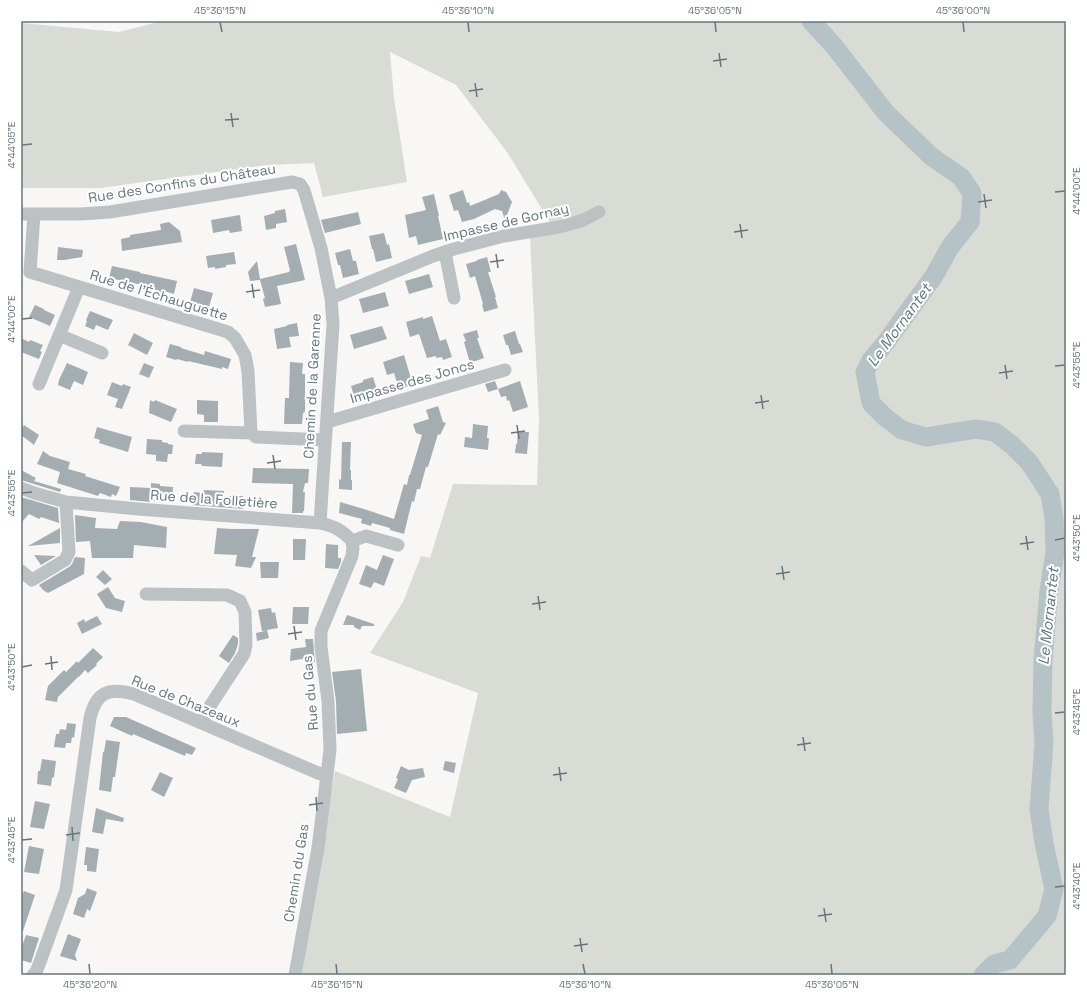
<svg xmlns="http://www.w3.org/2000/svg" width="1087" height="996" viewBox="0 0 1087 996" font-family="'Space Grotesk',sans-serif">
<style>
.green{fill:#d8dcd5}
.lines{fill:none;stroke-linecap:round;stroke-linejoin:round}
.river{stroke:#b6c3c6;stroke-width:19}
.building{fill:#a4aeb2}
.minor{stroke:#bcc2c4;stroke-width:13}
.ticks{fill:none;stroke:#65767e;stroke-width:1.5}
.labels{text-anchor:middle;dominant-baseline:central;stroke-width:4;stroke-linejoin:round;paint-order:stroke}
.street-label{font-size:14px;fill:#65767e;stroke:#fff}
.water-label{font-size:15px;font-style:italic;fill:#5f7578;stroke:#fff}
.neatline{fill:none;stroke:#65767e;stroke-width:1.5}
.ticks-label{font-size:10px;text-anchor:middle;fill:#65767e}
</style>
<rect width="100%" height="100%" fill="#f8f7f5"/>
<path class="green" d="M162,21H1066V975H298L335,771L450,817L478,693L370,653L403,602L421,556L430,558L453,484L537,485L539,419L530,236L556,232L507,152L456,85L390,52L394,98L407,182L323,197L314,163L267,165L100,188H21V23L119,32Z"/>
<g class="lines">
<path class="river" d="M811,21L834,46L886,113L932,157L961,177L972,193L970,222L950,247L934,276L886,342L871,360L865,372L871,403L886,418L902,430L926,437L976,429L995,432L1013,446L1029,462L1050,494L1054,518L1055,552L1049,591L1043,660L1042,713L1044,743L1039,809L1044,843L1054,889L1047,916L1010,960L994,964L983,975"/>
</g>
<path class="building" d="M463,190L467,203L469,202L470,206L499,194L501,190L506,192L512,202L505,220L502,211L495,209L474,219L462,222L458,210L454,211L449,195Z
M434,194L439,216H438L443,239L418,245L416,236L409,238L405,215L426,210L422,197Z
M285,209L287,222L276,224V228L266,230L264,216L275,213V211Z
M358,212L361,224L325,233L321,220Z
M240,215L242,231L230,233L229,230L213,233L211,220Z
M169,222L180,231L182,242L122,251L121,239L130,237V235L161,230L160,224Z
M384,233L387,245L389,244L392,258L376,262L373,249H372L369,236Z
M296,244L305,280L277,286L281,304L265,307L263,299L265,298L260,280L250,281L248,272L257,261L260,279L289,272L290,270L284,247Z
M58,247L83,250L82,257L64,260H57Z
M350,249L353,261H356L359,274L343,278L340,265H338L335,253Z
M234,252L236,264L226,265V267L215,269V267L208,268L206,256Z
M487,257L491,272H488L496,297H495L498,308L484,312L482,305L483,304L475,276L470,278L466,264L477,261V260Z
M112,266L140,272V273L177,281L174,294L164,291L163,293L151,290L152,287L109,278Z
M429,274L433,287L409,294L405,281Z
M194,288L213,293L209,307L190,302Z
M385,292L389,306L363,313L359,299Z
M35,305L44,309V310L55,315L50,326L29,317Z
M90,311L113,320L108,330L96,325L94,330L85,326L87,321L86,320Z
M432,316L440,341L446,339L452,357L443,360L442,357L436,358V356L427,358L419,334L410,337L406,322L423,317V319Z
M297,323L299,336L289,337L291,347L277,349L274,329L287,326V325Z
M382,326L387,339L354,349L350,335Z
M477,330L479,338H477L484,358L470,363L464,342L466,341L463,334Z
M515,331L519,344H520L523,352L511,355L508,345H506L503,335Z
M134,333L153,343L147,355L128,345Z
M21,338L29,342L30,340L43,345L40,351L42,352L39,359L21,352Z
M170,344L181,347V348L204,355L205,351L231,359L228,369L222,367V369L188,361V362L177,359L176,360L166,357Z
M404,355L413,385L399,389L394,373L387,375L383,362Z
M290,362L303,363L302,374H305V412L303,413L302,424H284L285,398H289Z
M67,363L88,372L83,385L74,381L70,390L58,385L59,380Z
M144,363L154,367L149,378L139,374Z
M373,377L378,393L355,400L351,386L363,382V380Z
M495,381L498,389L488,392L485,384Z
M520,381L528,407L513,412L509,400L507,401L506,396L501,397L498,389Z
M112,382L122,386L123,384L131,387L122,409L115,407L118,399L107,395Z
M150,400L154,402L155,400L177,409L171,422L149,413Z
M197,400L218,401V422H204V415L197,414Z
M438,406L443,422L446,423L440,435L438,434L428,467H426L420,489H417L414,502L412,501L404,534L390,530V528L372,523L371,526L361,523L362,519L339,513L340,502L364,509L394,519L404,484L407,485L409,475H410L422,435L416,433L413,424L429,419L426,410Z
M473,424L488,426L487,438H489L488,450L464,447L465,437L472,438Z
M24,425L39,435L34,445L21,435V430Z
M97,427L132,437L128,452L99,443L100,440L94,438Z
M518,432H529L527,454L515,453L516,444H517Z
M147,439L162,440V442L168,443V444L173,445L172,454H168L167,462L156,461V455L146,454Z
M342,442H351L350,470H351V480H352V490L339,489V479L341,480Z
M43,451L50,456L70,462L68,469L86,474L85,476L120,487L116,496L112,494L111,497L100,493L98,496L57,483L60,472L37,464Z
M202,452L223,453L222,467L202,466L201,464H195L196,454H202Z
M253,468L309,469L308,483H305L303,492H305L304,511H303V513H292L293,484L252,483Z
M21,470L36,478L34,481L61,489L60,492L21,480Z
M151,483L160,484V486L173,487L172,502L150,501V502L130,500V487L151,488Z
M204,490L224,491V496H243V509L192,505V495H193L194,492L203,493Z
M21,497L58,508L59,523L41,517L39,519L29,514L21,523Z
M75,515L96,518L95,528L117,529L120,521L141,522L167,527L166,548L134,545L133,558H92L90,541L76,542Z
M60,528V543L28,546Z
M217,528L232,529H259L252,557H256L251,568L235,566L237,555L214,554Z
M293,539H306L305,560H293Z
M326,544L338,545V558H341V562L338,569L325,568Z
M34,555L56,556L41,565Z
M383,555L394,559L384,586L374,582L371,588L359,584L366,565L377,570Z
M75,557L85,558L84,574L48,593L43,590L39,585L69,567L72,564Z
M260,562H279L278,578H261Z
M103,570L112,579L105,585L96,577Z
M108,587L115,598L125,601L122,612L106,608L97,594Z
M293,607H309L308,624H292Z
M271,608L272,613L275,612L278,628L267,630L269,638L257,641L256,633L265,631H262L258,610Z
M347,615L374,624V626H362L360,630L354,627V625H343Z
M97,616L102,624L82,634L77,623L84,619L85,622Z
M233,635L238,638V644L235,653L229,663L219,656Z
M305,639H313L315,663L309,664L308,658L290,661L291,649L306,647Z
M93,648L103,657L96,664L97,665L88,673L85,670L79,677V676L58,697L57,702L45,700L48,686L64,670L66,672L77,661L78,663Z
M361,669L367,731L337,734L336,701L332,672Z
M114,717H126L196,748L192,755L186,753L185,756L133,734L132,736L110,726Z
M67,723L76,724L74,738L72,737L71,743H66L65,748L54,747L56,734H59L60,729L66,730Z
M106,740L120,742L115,777H113L111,792L99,790L103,752H104Z
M42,759L56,761L54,777L52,778L51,786L37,784L38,771H40Z
M445,761L456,763L454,773L443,770Z
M401,766L409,770L423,768L425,777L412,780L406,793L394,788L398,779L396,778Z
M160,772L173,778L164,797L151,790Z
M35,801L50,804L44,829L30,827Z
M96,808L124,818L123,822L106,819L103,834L92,832Z
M29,846L44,849L39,874L24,872Z
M86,847L99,849L96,872L87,871V865H84Z
M87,888L97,892L90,911L87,909L84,918L73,914L78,898L85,894Z
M24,891L35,895L23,931H21V898Z
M68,934L81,939L75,955L77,961L60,956Z
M26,935L39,938L31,963L21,960V949Z"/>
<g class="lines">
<path class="minor" d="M21,214H81L110,212L292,182L300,184L304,190L321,248L331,298L333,324L320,523
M34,214L30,272L228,332L235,338L245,355L248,371L251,433L256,437L325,440
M445,252L454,298
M331,298L433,256L454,249L504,236L559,227L574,223L583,220L599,212
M59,335L102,353
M39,384L79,287
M327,422L505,370
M184,431L251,433
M21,488L34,493L66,502L138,509L320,523C334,526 342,530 352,541L366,536L398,545
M21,571L32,580L65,560L69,552L66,502
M146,594L227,595L240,601L245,612L246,645L244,654L212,703L201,723
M33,975L36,972L40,962L66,890L90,718C96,692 109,687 134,694L318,773L327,776
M295,975L318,848L330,750L328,701L321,647V631L352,556L353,548L352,541"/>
</g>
<path class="ticks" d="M220,22L222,32M468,22L469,32M715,22L716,32M963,22L964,32M719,53L721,67M713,61L727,59M475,83L477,97M469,91L483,89M231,113L233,127M225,120L239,119M22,145L32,144M1055,192L1065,191M984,194L986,208M978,202L992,200M740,224L742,238M734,232L748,230M496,254L498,268M490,262L504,260M252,284L254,298M246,292L260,290M22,319L32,318M1005,365L1007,379M1055,366L1065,365M999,373L1013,371M761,395L763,409M755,403L769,401M517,425L519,439M511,433L525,431M273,455L275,469M267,463L281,461M22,493L32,492M1026,536L1028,550M1055,540L1065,538M1020,544L1034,542M782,566L784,580M776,574L790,572M538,596L540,610M532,604L546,602M294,626L296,640M288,634L302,632M51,656L52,670M45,664L58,662M22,667L32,665M1055,713L1065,712M803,737L805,751M797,745L811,743M559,767L561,781M553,775L567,773M316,797L317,811M309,805L323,803M72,827L73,841M66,835L80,833M22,840L32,839M1055,887L1065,886M824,908L826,922M818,916L832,914M580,938L582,952M574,946L588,944M89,964L90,974M336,964L337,974M583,964L585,974M831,964L832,974"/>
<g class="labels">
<g class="street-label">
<text transform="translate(182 183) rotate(-9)">Rue des Confins du Château</text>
<text transform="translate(506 222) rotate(-13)">Impasse de Gornay</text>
<text transform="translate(159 295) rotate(17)">Rue de l'Échauguette</text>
<text transform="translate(412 381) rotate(-16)">Impasse des Joncs</text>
<text transform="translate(312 386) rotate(-87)">Chemin de la Garenne</text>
<text transform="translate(214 499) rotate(4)">Rue de la Folletière</text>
<text transform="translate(310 693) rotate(-95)">Rue du Gas</text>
<text transform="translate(186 701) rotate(22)">Rue de Chazeaux</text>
<text transform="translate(296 873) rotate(-81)">Chemin du Gas</text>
</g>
<g class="water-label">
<text transform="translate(899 325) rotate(-54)">Le Mornantet</text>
<text transform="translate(1048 616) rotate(-84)">Le Mornantet</text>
</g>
</g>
<rect width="1087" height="996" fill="none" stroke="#ffffff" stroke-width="44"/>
<rect x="22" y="22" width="1043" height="952" class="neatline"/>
<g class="ticks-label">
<text x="220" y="14">45°36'15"N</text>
<text x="468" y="14">45°36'10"N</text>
<text x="715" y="14">45°36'05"N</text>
<text x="963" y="14">45°36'00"N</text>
<text transform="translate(11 145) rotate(-90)" y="4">4°44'05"E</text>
<text transform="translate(1076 191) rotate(-90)" y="4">4°44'00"E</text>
<text transform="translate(11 319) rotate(-90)" y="4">4°44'00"E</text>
<text transform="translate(1076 365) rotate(-90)" y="4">4°43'55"E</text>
<text transform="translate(11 493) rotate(-90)" y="4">4°43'55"E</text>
<text transform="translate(1076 538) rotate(-90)" y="4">4°43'50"E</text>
<text transform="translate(11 667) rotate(-90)" y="4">4°43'50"E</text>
<text transform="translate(1076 712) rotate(-90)" y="4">4°43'45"E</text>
<text transform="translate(11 840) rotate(-90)" y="4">4°43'45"E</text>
<text transform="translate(1076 886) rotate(-90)" y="4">4°43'40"E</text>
<text x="90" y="988">45°36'20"N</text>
<text x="337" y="988">45°36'15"N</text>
<text x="585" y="988">45°36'10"N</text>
<text x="832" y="988">45°36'05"N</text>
</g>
</svg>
